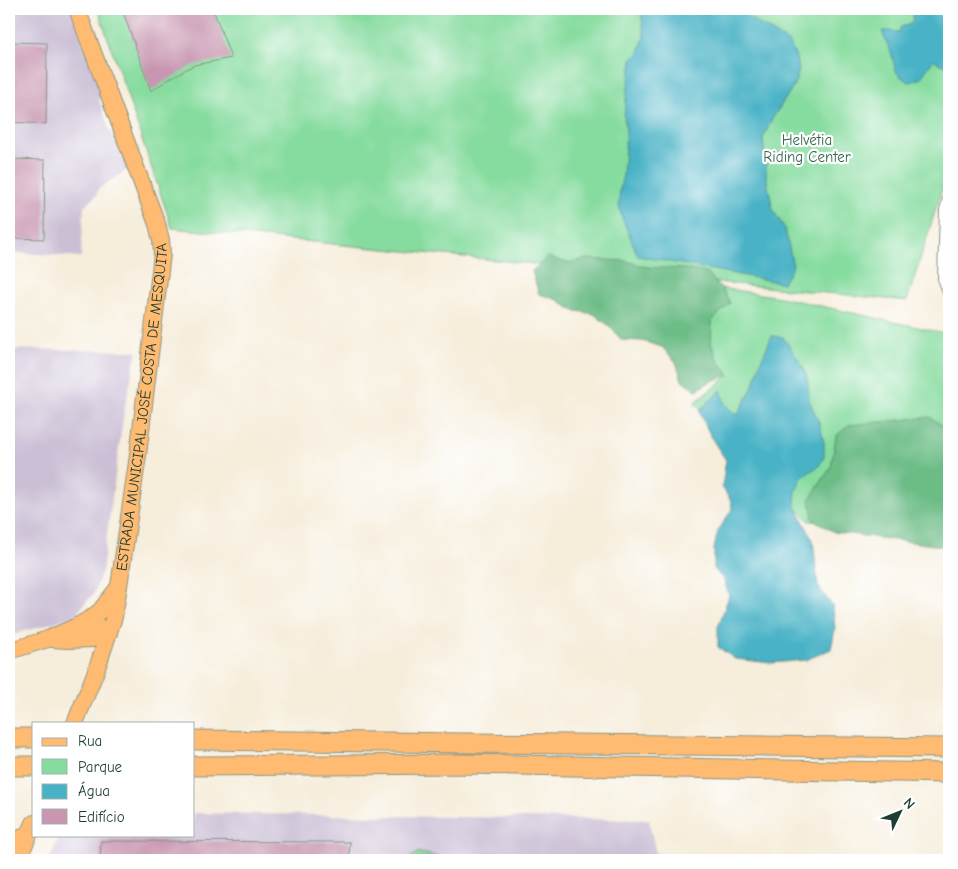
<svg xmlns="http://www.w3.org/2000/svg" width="958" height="869" viewBox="0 0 958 869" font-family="'Comic Neue',sans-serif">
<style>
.industrial{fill:#cbbfd5}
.green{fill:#86dc9f;stroke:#528c6a}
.forest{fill:#6cbc86;stroke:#467c5d}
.water{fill:#48b2c6;stroke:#34787d}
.building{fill:#c896b1}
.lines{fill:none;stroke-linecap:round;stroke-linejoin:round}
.minor-casing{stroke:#8a9587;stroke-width:14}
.major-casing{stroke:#8a9587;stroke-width:18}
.highway-casing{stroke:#8a9587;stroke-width:21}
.minor{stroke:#fff;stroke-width:12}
.major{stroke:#febb71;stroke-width:16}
.highway{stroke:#febb71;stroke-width:19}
.labels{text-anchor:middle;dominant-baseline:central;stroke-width:4.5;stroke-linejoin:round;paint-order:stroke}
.park-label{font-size:15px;fill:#39654f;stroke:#fff}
.street-label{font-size:15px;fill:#1f3d34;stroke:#fff}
</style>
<rect width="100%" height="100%" fill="#fff"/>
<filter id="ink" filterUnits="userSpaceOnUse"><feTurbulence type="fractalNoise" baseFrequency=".02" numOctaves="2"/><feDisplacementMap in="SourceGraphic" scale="10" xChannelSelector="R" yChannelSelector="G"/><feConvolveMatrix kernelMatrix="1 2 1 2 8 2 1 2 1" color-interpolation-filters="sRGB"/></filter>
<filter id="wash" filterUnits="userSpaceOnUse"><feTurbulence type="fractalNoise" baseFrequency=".0096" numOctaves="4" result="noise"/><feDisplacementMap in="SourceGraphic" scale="20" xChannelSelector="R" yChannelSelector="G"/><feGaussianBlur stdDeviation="1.12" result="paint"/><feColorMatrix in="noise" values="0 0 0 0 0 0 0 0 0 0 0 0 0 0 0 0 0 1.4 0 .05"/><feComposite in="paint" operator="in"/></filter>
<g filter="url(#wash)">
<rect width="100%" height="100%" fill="#f6edda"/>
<path class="industrial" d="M9,9H71L102,95L99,100L111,134L118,137L130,168L98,189L97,195L84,206L81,257L9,252Z
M9,349L137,351L124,411L102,571L94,593L74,616L9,636Z
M194,813L649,820L657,860H442L438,857L418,852L407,860H49L60,835H194Z"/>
<path class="green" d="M98,9H949V167L907,301L172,228Z
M721,288L780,297L949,334V534L809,521L694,403L729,375L717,359L711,343L712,321L730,303Z"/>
<path class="forest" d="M548,257L567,263L587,259L626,261L646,267L685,269L707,273L721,288L730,303L712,321L711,343L717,359L729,375L712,381L696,390L682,380L676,362L662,347L642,341L622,340L608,325L594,314L572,310L558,300L539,294L532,271Z
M930,417L949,431V547L834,532L813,519L810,499L831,467L836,436L849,425Z
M418,852L439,857L442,860H407Z"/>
<path class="water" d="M641,9H735L788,42L795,55L799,69L795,84L772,119L763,138L767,181L773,210L785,229L793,266L783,283L638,256L622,218L619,206L620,189L623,175L624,162L626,132L624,116L627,90L630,77L632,59L639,52L644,37Z
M914,9H949V66L940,64L934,59L920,79L910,82C890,73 897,66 890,50C887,43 884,38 882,31H894L898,34L901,27L911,24L913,18Z
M772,336L783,337L802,365L806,374L808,383L809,400L819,422L824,442V457L819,466L802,477L796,491L795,505L813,540L818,586L833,607L835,629L831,649L806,660L771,663L735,659L718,647V627L729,596L724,580L714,569V549L718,531L732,509L731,501L722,487L726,460L712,439L699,411L721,390L725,404L737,416L754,385L760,363Z"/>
<g id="blocks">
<path class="building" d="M122,9H213L231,58L194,65L169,79L151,91Z
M9,42L47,43L46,124L9,122Z
M9,159L45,160L44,239L9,238Z
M101,841L350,842L349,860H100Z"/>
</g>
</g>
<g filter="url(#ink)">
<use href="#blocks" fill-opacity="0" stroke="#8a9587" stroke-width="1"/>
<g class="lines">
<g class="minor-casing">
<path id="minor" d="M949,200L946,210L944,278L949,292"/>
</g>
<g class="major-casing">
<g id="major">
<path d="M77,626L91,618L100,611L118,588"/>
<path d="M53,639L67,640L93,639L109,632"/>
<path d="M9,651L48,639L77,626H96L109,632"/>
<path id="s1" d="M75,723L96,671L114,617L119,586L138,455L162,254L161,240L157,224L77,9"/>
<path d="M9,846L30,832"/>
<path d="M18,860L34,823"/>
</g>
</g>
<g class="highway-casing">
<path id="highway" d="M9,738H34
M194,740L949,748
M9,766H34
M194,766L468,764L949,773"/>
</g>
<use href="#minor" class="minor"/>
<use href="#major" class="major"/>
<use href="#highway" class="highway"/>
</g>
</g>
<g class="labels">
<g class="park-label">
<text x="807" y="140">Helvétia<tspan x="807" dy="17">Riding Center</tspan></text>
</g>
<g class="street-label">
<text stroke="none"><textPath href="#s1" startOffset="325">ESTRADA MUNICIPAL JOSÉ COSTA DE MESQUITA</textPath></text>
</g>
</g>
<rect width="958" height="869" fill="none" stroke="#fff" stroke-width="30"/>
<rect x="32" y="722" width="162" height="115" fill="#ffffff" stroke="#a5b1ae"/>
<rect x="42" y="738" width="25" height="8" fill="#febb71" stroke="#a5b1ae"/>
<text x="78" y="746" font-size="15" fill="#1f3d34">Rua</text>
<rect x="42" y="759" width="25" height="15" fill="#86dc9f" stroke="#a5b1ae"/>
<text x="78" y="772" font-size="15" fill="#1f3d34">Parque</text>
<rect x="42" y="784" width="25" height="15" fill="#48b2c6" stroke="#a5b1ae"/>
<text x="78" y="796" font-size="15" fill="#1f3d34">Água</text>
<rect x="42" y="809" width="25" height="15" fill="#c896b1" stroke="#a5b1ae"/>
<text x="78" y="822" font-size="15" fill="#1f3d34">Edifício</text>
<g transform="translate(900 812) rotate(47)" stroke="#ffffff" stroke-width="4" paint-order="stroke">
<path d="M0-4L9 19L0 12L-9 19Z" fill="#1f3d34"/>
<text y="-8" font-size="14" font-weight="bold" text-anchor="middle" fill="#1f3d34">N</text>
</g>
</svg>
